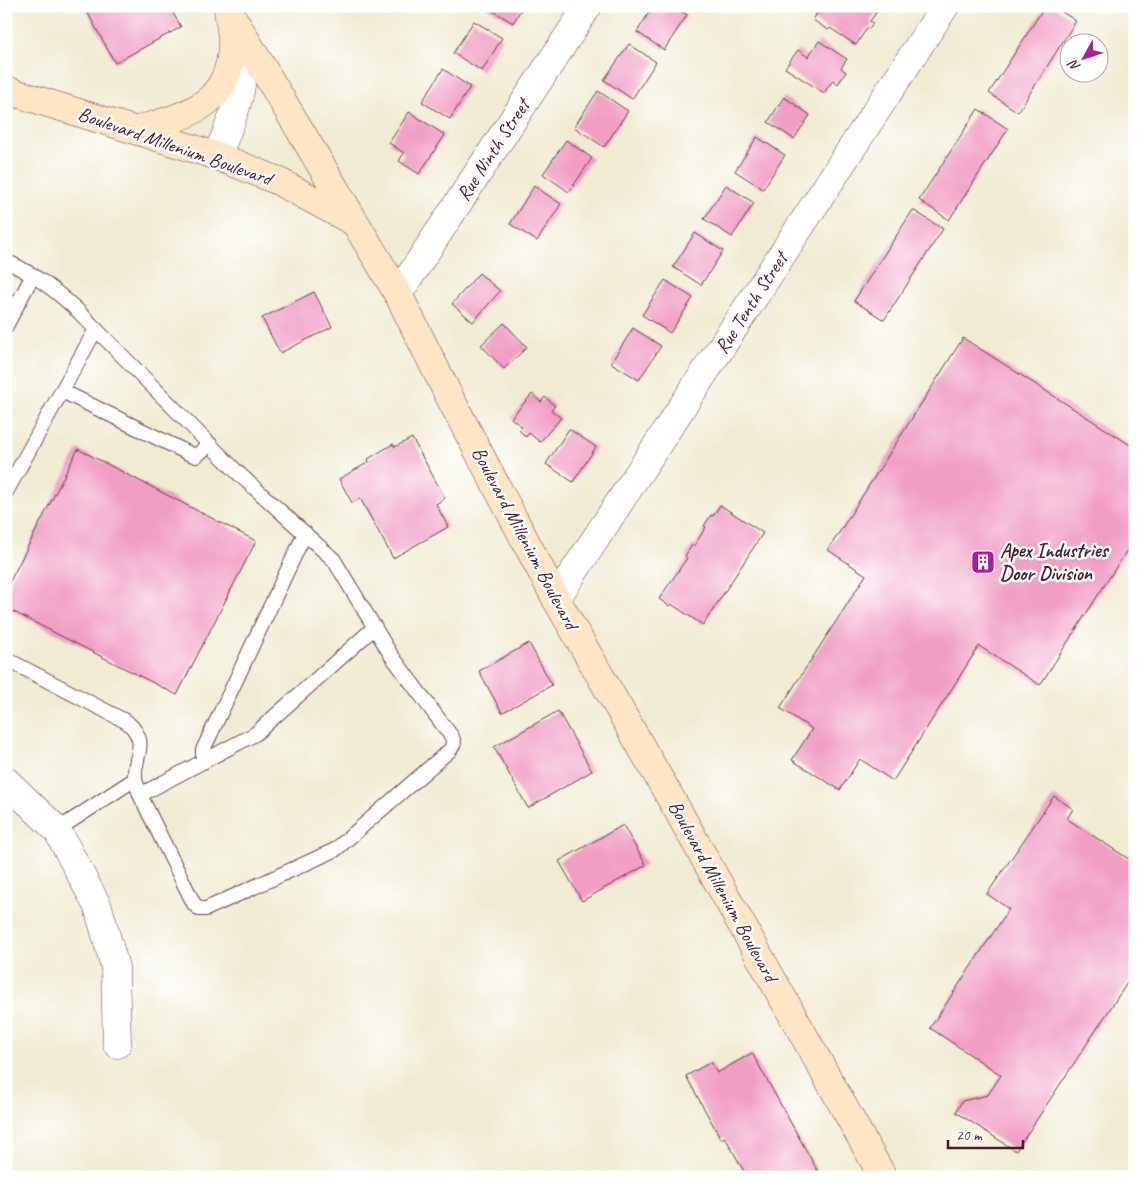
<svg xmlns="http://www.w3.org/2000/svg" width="1141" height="1183" viewBox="0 0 1141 1183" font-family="Caveat,sans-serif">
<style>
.building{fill:#f19ec4}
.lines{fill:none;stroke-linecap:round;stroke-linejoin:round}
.service-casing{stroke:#633e44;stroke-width:16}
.minor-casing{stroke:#633e44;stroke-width:29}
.secondary-casing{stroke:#633e44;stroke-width:29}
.service{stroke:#fff;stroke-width:14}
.minor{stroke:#fff;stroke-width:28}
.secondary{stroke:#fde5c5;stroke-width:28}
.labels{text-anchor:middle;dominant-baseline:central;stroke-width:5;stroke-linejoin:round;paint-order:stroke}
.street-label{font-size:20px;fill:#4a1f2b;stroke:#fff}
.poi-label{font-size:20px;font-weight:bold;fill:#4a1f2b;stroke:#fff;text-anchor:start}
</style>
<rect width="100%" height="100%" fill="#fff"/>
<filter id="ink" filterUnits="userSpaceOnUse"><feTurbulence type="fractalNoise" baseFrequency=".02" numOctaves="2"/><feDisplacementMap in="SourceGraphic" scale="10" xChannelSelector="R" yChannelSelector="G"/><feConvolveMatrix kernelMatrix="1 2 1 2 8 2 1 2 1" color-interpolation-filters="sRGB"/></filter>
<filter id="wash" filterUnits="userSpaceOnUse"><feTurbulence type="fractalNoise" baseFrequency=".0096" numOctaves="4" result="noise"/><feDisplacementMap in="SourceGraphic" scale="20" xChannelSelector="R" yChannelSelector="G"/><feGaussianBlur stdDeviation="1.12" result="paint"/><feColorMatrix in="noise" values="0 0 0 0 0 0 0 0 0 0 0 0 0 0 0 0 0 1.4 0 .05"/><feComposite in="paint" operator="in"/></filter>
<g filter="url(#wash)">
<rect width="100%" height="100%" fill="#f0ebd2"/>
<g id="blocks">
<path class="building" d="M84,6H169L181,27L115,63Z
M485,6H523L513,23Z
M653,6H674L687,15L664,50L637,32Z
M821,6H834L839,9L841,6H871L878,10L870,21L873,23L869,29L867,28L856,45L830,28L828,30L813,20Z
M1045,6H1053L1076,21L1018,112L989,93Z
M474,21L502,38L482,71L453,53Z
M819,41L847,59L841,68L846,72L838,84L833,80L824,93L785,68L798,50L808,57Z
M629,44L656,62L632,99L604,80Z
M443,69L470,87L450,119L422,102Z
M598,91L628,111L604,147L574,127Z
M784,97L810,115L794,139L768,122Z
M978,109L1008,129L949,220L919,200Z
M409,112L445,135L419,174L399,161L404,153L389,143Z
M757,137L785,155L763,189L735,171Z
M566,140L592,158L569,192L543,174Z
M726,185L754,203L732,237L704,219Z
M534,186L561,204L537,241L510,224Z
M913,210L943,229L884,320L854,301Z
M695,233L723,251L701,285L673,267Z
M479,273L500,291L473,322L452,304Z
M665,280L693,298L670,333L642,315Z
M314,292L332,327L280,353L262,318Z
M504,323L527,347L504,369L481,345Z
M633,328L661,346L639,380L611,363Z
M963,338L1135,448V538L1040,685L979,646L893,781L860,759L840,790L792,760L812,729L780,708L866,575L828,550Z
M532,394L541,402L545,397L555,406L551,410L561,418L540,442L529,433L526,437L519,430L522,427L511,418Z
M569,429L596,447L573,482L546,464Z
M412,438L445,498L436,504L448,527L393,558L360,498L352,503L339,479L369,462L368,459L393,444L395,447Z
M78,449L256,541L177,695L6,608V589Z
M720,505L763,533L703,625L671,604L669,606L659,599L687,558L685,556L692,545L694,546L706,527L704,526L711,515L713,516Z
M529,643L552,685L502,713L479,671Z
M558,711L592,771L528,808L494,747Z
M1054,796L1073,809L1067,819L1135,863V971L1016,1151L956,1112L962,1101L988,1095L1001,1075L930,1028L1009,909L987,894Z
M623,825L646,865L582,901L559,861Z
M752,1053L821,1177H747L725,1137L721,1139L686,1076L711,1062L717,1073Z"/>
</g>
</g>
<g filter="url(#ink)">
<use href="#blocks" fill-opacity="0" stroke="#633e44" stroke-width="1"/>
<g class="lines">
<g class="service-casing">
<path id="service" d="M6,261C35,275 53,288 77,310L237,472L334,560L391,655L452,737L454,743L450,750L335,850L206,909H200L194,904L140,795C139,790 136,784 135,779C133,755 151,743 127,722L6,659
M6,326L33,275
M62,391L188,453L196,456L210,444
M6,492L96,329
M203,762V750L305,533
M140,795L255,734L375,627
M57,830L135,779"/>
</g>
<g class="minor-casing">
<path id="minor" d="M217,156C233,117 253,76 237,33
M398,294L588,6
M556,599L945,6
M6,781L57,830L98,907L115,967L117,1044"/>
</g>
<g class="secondary-casing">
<path id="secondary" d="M228,10L398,294L450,398L556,599L678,811L883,1177
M6,90L217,156L276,180L354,222
M137,130C184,116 229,107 232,47C233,37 230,26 229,16"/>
</g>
<use href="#service" class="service"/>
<use href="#minor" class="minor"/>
<use href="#secondary" class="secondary"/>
</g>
</g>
<defs>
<g id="building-square" transform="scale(1.25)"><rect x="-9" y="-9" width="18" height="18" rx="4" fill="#b5179e" stroke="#fff"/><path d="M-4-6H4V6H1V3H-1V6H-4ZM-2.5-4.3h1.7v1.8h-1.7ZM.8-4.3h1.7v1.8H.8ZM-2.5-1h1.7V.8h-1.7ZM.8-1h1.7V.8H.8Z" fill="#fff"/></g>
</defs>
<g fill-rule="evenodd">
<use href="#building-square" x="983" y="562"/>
</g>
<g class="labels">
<g class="street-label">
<text transform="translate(175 146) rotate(19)">Boulevard Millenium Boulevard</text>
<text transform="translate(493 150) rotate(-57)">Rue Ninth Street</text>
<text transform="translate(751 303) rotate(-57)">Rue Tenth Street</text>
<text transform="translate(525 538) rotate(62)">Boulevard Millenium Boulevard</text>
<text transform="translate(723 891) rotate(61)">Boulevard Millenium Boulevard</text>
</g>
<g class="poi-label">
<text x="1000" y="550">Apex Industries<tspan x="1000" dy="23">Door Division</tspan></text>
</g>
</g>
<rect width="1141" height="1183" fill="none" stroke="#fff" stroke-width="25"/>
<g transform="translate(1084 58) rotate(230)"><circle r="24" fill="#ffffff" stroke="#b7a5aa"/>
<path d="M0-4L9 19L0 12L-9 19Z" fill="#b5179e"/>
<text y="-8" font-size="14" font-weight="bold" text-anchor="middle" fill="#4a1f2b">N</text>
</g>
<path d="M948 1140v8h75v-8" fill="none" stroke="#4a1f2b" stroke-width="2.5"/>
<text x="956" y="1140" font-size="15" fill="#4a1f2b" stroke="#ffffff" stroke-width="4" paint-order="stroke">20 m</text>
</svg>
